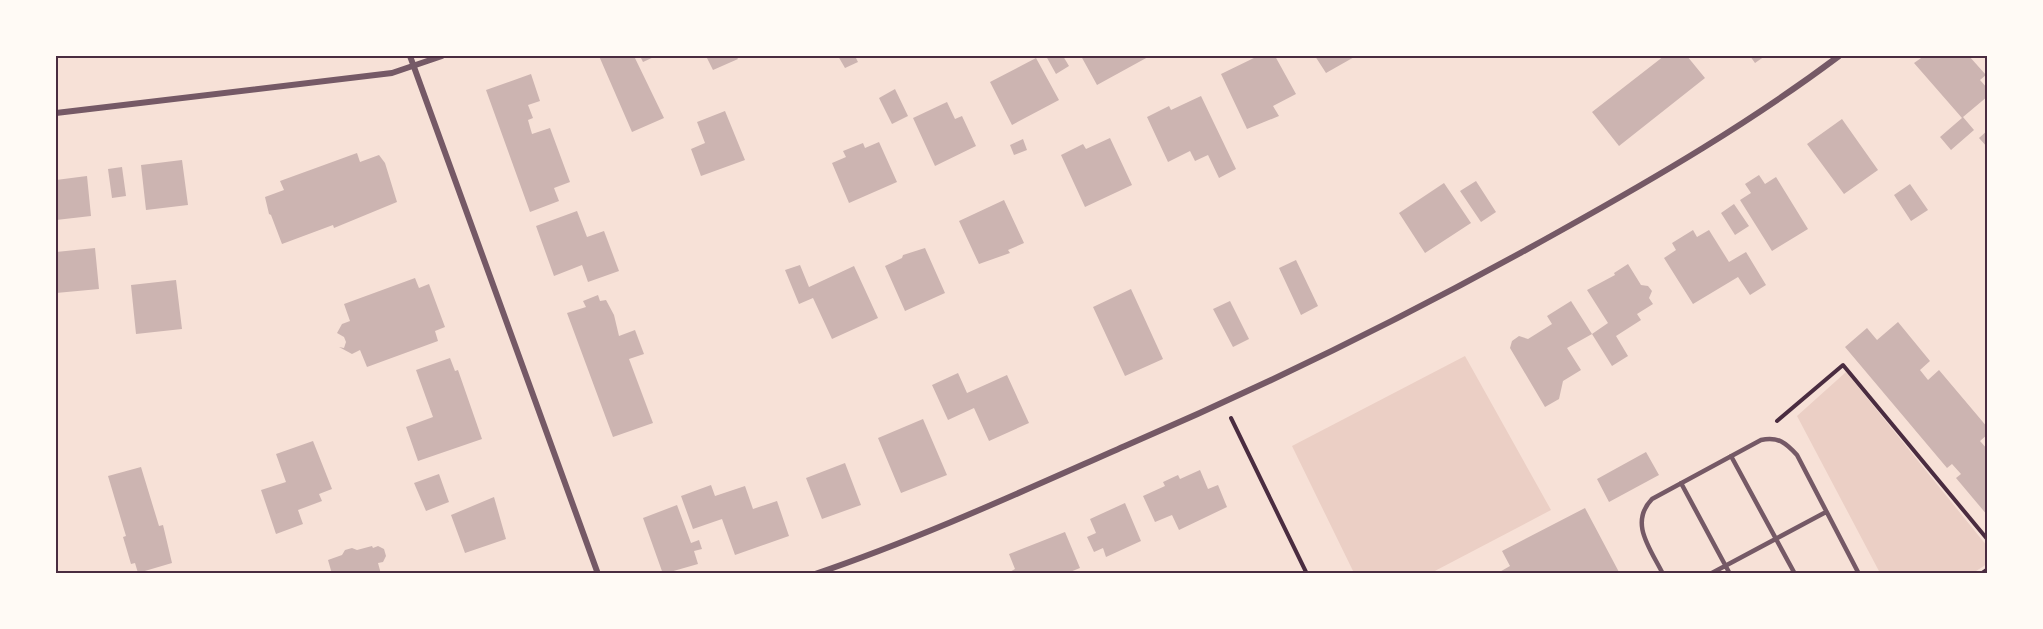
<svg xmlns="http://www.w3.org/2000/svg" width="2043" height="629" viewBox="0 0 2043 629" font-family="Commissioner,sans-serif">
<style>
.green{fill:#ebcfc5}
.building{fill:#ccb4b1}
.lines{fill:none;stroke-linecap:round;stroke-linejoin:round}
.path{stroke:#4a2c40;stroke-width:4}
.service{stroke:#755966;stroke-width:4.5}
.minor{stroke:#755966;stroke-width:6}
.neatline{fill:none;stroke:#4a2c40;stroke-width:2}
</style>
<rect width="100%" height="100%" fill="#f7e1d7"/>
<path class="green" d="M1465,356L1551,510L1431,573H1354L1292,446Z
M1846,372L1987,546V564L1973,573H1880L1797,416Z"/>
<path class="building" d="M599,56H634L664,118L632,132Z
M640,56H656L643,62Z
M706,56H736L738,59L713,70Z
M838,56H855L858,62L845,68Z
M1046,56H1063L1069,66L1056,74Z
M1081,56H1147L1148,57L1097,85Z
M1258,56H1275L1296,94L1273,106L1279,116L1247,129L1221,74Z
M1315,56H1356L1326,73Z
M1664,56H1687L1705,78L1619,146L1592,112Z
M1750,56H1765L1755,63Z
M1924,56H1969L1986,75L1980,80L1988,89V96L1963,117L1974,130L1951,150L1940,137L1962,118L1914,63Z
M1036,58L1059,100L1012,125L990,82Z
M531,74L540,101L528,105L533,118L528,120L532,134L550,128L570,182L554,188L559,201L530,212L486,90Z
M895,89L908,116L892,124L879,98Z
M1201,96L1236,169L1219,178L1208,155L1195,161L1190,151L1168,162L1147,117L1169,106L1171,110Z
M947,102L955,119L962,116L976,146L935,166L913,118Z
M725,111L745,160L701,176L691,149L705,143L697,122Z
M1842,119L1878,170L1844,194L1807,144Z
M1988,130V148L1979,138Z
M1110,138L1132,185L1085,207L1061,155L1083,144L1086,149Z
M1023,139L1027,150L1014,155L1010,145Z
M879,142L897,182L849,203L832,163L846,157L843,151L863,143L865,148Z
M357,153L360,162L379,155L385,163L397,202L334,228L333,225L282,244L271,215L269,214L265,197L284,190L280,181Z
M182,160L188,205L146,210L141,165Z
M122,167L126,196L112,198L108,169Z
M1759,175L1765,184L1776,177L1808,229L1772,251L1740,200L1751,193L1745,184Z
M87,176L91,216L56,220V180Z
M1476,181L1496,212L1481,222L1460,191Z
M1444,183L1471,223L1425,253L1399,213Z
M1910,184L1928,210L1911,221L1894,195Z
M1004,200L1024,243L1008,250L1010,253L979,264L959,221Z
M1734,204L1749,226L1735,235L1721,213Z
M577,211L587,237L604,231L619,271L588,282L582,265L554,276L536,226Z
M1693,230L1697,237L1709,230L1729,262L1746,252L1766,285L1750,295L1738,277L1693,304L1664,258L1676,250L1672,243Z
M95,248L99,289L56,293V252Z
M925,248L945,293L905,311L885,266L902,258L903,255Z
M1296,260L1318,306L1301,315L1279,268Z
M1628,264L1641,285L1648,286L1652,291L1649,298L1653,304L1637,314L1641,320L1616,336L1628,356L1612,366L1592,334L1608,323L1587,290L1615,275L1614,273Z
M800,265L809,287L854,266L878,318L832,339L813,298L799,304L785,270Z
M415,278L419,288L429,284L445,327L435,331L438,341L367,367L360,350L352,354L339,347L344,348L346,342L344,337L337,333L342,324L350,321L344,304Z
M176,280L182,329L136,334L131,285Z
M1131,289L1163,359L1125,376L1093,307Z
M598,295L600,301L606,300L614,315L619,336L635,330L644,354L629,359L653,423L613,437L567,313L586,307L583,301Z
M1230,301L1249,339L1233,347L1213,309Z
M1571,301L1592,334L1567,348L1581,370L1563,381L1559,399L1545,407L1510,348L1512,341L1519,336L1528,339L1552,324L1547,316Z
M1898,322L1930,361L1920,370L1928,380L1939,370L1988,428V434L1980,441L1988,450V516L1956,478L1961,474L1952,464L1947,468L1845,347L1867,328L1877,340Z
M450,358L455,371L458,370L482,439L418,461L406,427L433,417L416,370Z
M958,373L967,393L1007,375L1029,423L989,441L974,408L948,420L932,385Z
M923,419L947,475L901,493L878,438Z
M313,441L332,489L319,494L322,501L298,510L303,524L276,534L261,490L286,482L276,454Z
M1646,452L1659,475L1609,502L1597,479Z
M845,463L861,505L822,519L806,478Z
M141,467L159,526L163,525L172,563L138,573L135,563L131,564L123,537L126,536L108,476Z
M1200,470L1208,489L1218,485L1227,507L1179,530L1172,515L1155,522L1143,496L1165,486L1163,482L1178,475L1180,479Z
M439,474L449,502L426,511L414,483Z
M711,485L715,496L745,486L753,509L777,501L789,536L735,555L722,519L693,529L681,496Z
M494,497L506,539L465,553L451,515Z
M1125,503L1141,541L1106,557L1103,548L1094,552L1087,537L1096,533L1090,519Z
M677,505L691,543L699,540L702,549L694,551L698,564L663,574L643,518Z
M1585,508L1620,574H1496L1510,566L1502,551Z
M1065,532L1080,568L1065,574H1006L1015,569L1009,554Z
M372,546L373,548L378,546L384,549L386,556L383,562L378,563L381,574H332L328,560L342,555L345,550L352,548L357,550Z"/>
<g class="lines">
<path class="path" d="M1231,418L1307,574
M1777,421L1843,365L1988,540
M1981,574L1988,569"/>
<path class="service" d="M1731,456L1795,574
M1681,483L1730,574
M1663,574C1650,548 1629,523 1652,499L1761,440C1778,436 1786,443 1797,455L1859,574
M1710,574L1826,512"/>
<path class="minor" d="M410,56L598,574
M56,113L392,73L442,56
M815,574C921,538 1023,491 1125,446C1274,382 1419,310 1560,231C1657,177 1751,122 1839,56"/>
</g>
<rect width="2043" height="629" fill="none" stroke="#fffaf5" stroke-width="114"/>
<rect x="57" y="57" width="1929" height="515" class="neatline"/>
</svg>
